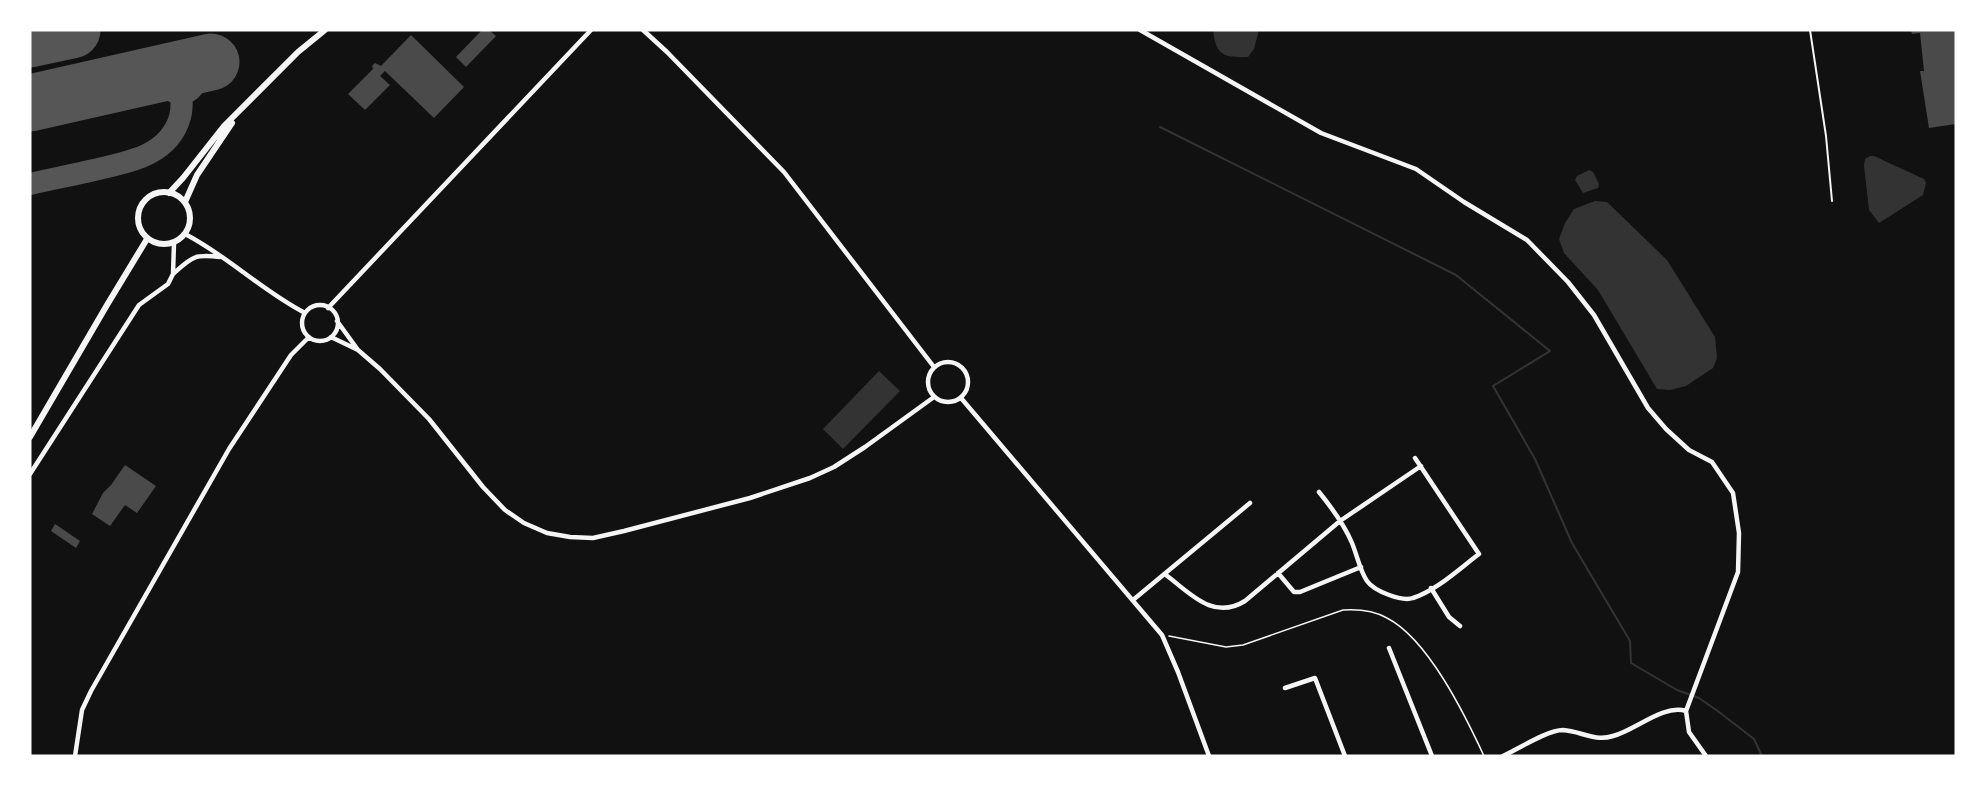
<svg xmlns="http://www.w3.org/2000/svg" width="1986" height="786" viewBox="0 0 1986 786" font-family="'PT Sans',sans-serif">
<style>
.water{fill:#333}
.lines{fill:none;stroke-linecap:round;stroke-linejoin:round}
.stream{stroke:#333;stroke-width:2}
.taxiway{stroke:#565656;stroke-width:22}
.runway{stroke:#565656;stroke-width:57}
.building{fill:#4a4a4a}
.path{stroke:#f5f5f5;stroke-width:1.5}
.service{stroke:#f5f5f5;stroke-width:2}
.minor{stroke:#f5f5f5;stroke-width:4.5}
.secondary{stroke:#f5f5f5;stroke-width:6}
</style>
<rect width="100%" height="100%" fill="#111"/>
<path class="water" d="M1213,30H1259L1254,49L1248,57C1223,58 1216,55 1213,30Z
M1870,156H1874L1924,179L1926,183L1923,195L1879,223L1869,210L1864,165L1865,159Z
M1589,170L1593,172L1599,184L1598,188L1583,193L1575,180L1577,176Z
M1595,201L1607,202L1667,260L1715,337L1717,358L1713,368L1686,386L1670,390L1657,389L1598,290L1564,253L1559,239L1565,223L1574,209Z
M879,371L900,391L843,449L823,429Z"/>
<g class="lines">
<path class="stream" d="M1160,127L1456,275L1550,351L1493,386L1535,459L1572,543L1630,641L1631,663L1677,690L1699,698L1719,712L1754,739L1762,756"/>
<path class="taxiway" d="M147,77C163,78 174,102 189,91C196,86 198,77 199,70L194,67
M30,184C51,179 73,175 94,170C128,162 169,156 180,117C184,102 180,85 179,70"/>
<path class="runway" d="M30,39L72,30
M30,103L211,62"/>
</g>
<path class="building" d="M482,30H489L496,36L466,67L456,57Z
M1911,30H1956V124L1929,128L1920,71H1924L1920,33L1912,34Z
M411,35L464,87L434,118L385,71L380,76L390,85L365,110L348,94L373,69L372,66L375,63L381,66Z
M125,465L156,486L137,513L125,505L110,526L92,514L103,493L111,485Z
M55,524L80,541L76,548L51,531Z"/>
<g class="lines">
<path class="path" d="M1169,636L1226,647L1243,645L1343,610C1359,609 1373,610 1387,618C1428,639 1465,715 1484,756"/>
<path class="service" d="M1810,30L1826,136L1832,201"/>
<path class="minor" d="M643,30L667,52L784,172L934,367
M1140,30L1321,133L1416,169L1464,202L1527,240L1568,282L1594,315L1648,408L1666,429L1689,450L1712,462L1733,493L1739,533L1738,572L1686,711L1689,732L1706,756
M185,234C228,256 262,291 305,313
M173,274C192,257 193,254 220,257
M302 323a18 18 0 1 1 36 0a18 18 0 1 1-36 0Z
M328,308L591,30
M337,321L358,350
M331,337L358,350L380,369L429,419L483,487L505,510L524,523L547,533L570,537L593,538L624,531L750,498L810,478L834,467L865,447L934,397
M928 382a20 20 0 1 1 40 0a20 20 0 1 1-40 0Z
M961,398L1162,635L1178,672L1209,756
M30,474L139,305L168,284L173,274L174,243
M1319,492C1332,508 1344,524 1352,543C1357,555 1360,571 1367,581C1374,591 1402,602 1413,598C1437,590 1459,569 1479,554L1415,458
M1278,573L1294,592H1300L1361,567
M1166,575C1190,593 1213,621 1245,601L1340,521L1421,466
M1431,588L1449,617L1460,626
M1133,600L1250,503
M1389,648L1432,756
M1285,688L1315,678L1345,756
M75,756L82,710L91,691L229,449L291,355L309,337
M1503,756C1518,749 1548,730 1563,730C1581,731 1594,742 1613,736C1636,730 1663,704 1686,711"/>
<path class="secondary" d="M138 218a26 26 0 1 1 52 0a26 26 0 1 1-52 0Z
M169,193L183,178L224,126L298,52L325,30
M185,202L197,175L232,123
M30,437L107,305L147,239"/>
</g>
<rect width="1986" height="786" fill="none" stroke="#ffffff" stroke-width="63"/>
</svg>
